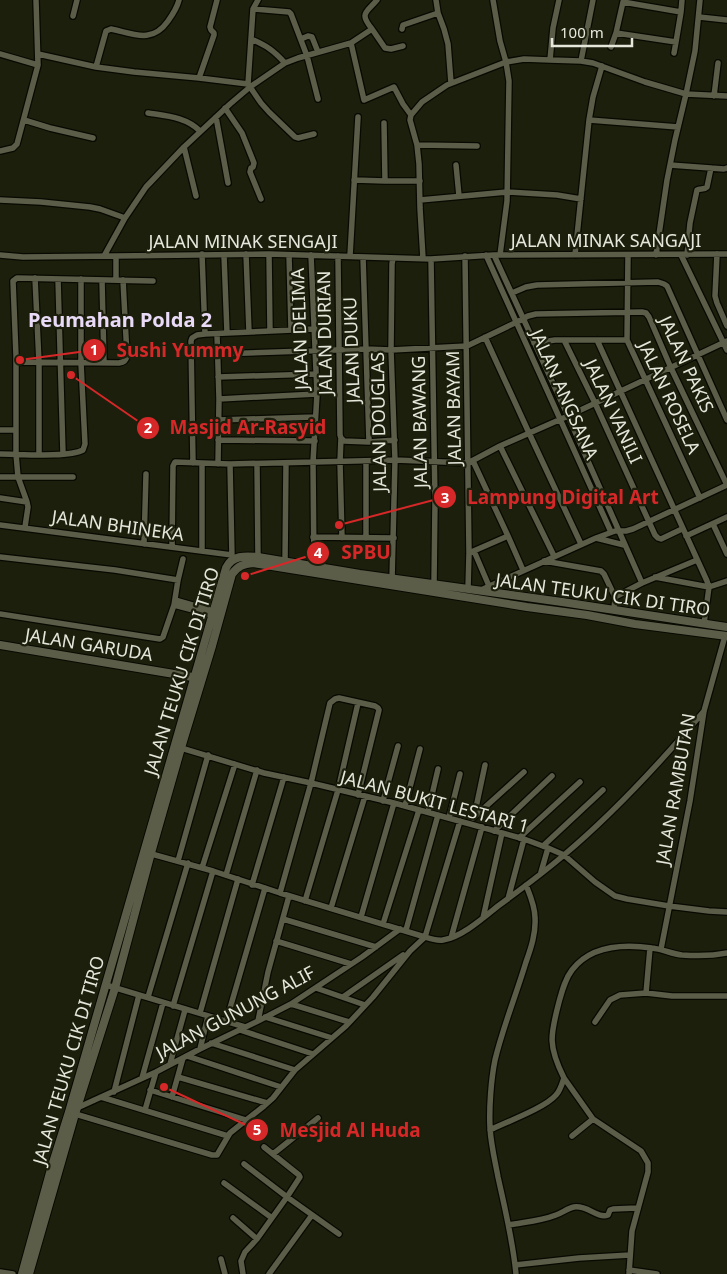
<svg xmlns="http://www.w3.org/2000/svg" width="727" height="1274" viewBox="0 0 727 1274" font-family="'Noto Sans',sans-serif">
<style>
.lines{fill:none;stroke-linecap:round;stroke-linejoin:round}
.minor-casing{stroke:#080900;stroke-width:8}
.tertiary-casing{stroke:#080900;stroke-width:10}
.minor{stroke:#5b5d49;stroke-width:5.5}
.tertiary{stroke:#5b5d49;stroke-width:8}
.labels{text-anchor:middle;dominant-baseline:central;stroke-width:4.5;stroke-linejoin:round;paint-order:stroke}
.street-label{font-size:18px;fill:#e5e7db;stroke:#1d1f0d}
.quarter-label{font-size:20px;font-weight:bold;fill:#e9dbf7;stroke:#1d1f0d}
.leader{fill:none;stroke:#d62828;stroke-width:2}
.callout-dot{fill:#d62828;stroke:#1d1f0d;stroke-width:2}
.mark-label{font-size:15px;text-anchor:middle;font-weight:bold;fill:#fff}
.callout-label{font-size:19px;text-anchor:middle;font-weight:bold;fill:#d62828;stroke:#1d1f0d;stroke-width:4.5;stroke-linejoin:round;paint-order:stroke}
</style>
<rect width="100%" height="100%" fill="#1d1f0d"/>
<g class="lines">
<g class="minor-casing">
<path id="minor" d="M258,0L253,9L248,84L261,103L269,112L295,137L298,138L314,134
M436,0L438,13L444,29L448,44L451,83
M493,0L500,41L506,62L509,81L507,201L500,255
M623,2L681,12L676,42L616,33Z
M253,9L289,12L291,14L307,56L318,99
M681,12L682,0
M73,16L77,0
M699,17L727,20
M372,29L385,48L391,49L403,46
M402,29L403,25L406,24L438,13
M251,39C267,46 273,50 285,63
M301,39L308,36L312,37L318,52
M351,43L364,100L394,87L403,104L411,115
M611,47L616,33
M674,53L676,42
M0,54L38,65
M38,54L96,67L134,72L199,78L248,84
M550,60L553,28L559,0
M581,61L593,0
M96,67L106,31L111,29C134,34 152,44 168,21C173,14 177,8 179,0
M199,78L214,35V33L211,30L210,27L217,0
M714,96L718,63
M225,108L242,133L254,163L253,167L251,168L250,172L261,199
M148,113C167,116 186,117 200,131
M216,117L228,183
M24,120L50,128L93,138
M589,120L678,127
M384,123L385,181
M417,145L477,146
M184,147L196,196
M0,151L13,148L17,144L38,65L36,0
M456,165L459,196
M670,165L724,169L727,168
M354,180L385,181H420
M0,200L41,202L90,207L100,209L125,218
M420,200L507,192L557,195L581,199
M202,254L205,334
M246,254L249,332
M269,254L270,331
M717,254L715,296L717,303L727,326
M0,255L23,257L116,256L269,254L431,259L494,255L727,254
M224,255L227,333
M289,255L291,329
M311,255L317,394L313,462L314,568
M486,255L611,532
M494,255L568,416L642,583
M575,255L589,120L593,97L602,66
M656,255L667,180L675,140L686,94L695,51L700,0
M681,255L727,350
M687,255L690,223L697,190C700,188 704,190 707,187L711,168
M104,256L125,218L146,187L184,147L230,104L250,87L285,63L298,58L351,43L372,29C359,13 366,13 377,0
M338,256L340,435L341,438L340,462L342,538
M350,256L358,117
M465,256L469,553L468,589
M363,257L369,442
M423,258L420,208L419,164L417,145L410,120L411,115L422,102L447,85L506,62L524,59L550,60L581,61L593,63L645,82L686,94L727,96
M431,259L435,501L434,584
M35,278L39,363V454
M58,279L63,454
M102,280L104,363
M116,280V256
M512,293L526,287L537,285L658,282L664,284L667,286L727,420
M217,334L219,399L218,464
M485,337L529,433L581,544
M564,340L595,403L655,535L658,538L661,539L682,529
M597,340L707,581L709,587L704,624
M627,340L628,255
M534,343L555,340H627L700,498
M218,354L366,349L391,350L467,346L517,322L528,316L536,314L642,312L646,313L649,317L671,368L727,485
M16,362L119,363C124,362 126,361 127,356L123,280
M218,377L316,374
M219,399L317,394
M218,420L315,417
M0,430H16
M341,438L344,441L369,442L395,440
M218,440L315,441
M500,446L554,556
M0,454C19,454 68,458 83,450L85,444L81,363V279
M473,461L508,536L523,570
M366,462V538
M193,463L191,341L192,338L197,335L205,334L315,329
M230,464L232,557
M257,464L258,557
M0,477H73
M0,498L27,502
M713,524L727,554
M0,525L232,555
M25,527L28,507L27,502L18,477L16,454V356L13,281L17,278L153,281
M686,536L727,517
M313,537L394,538
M596,538L624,545
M144,544L146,474
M172,547L173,466L175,462L230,464L395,460L468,463L500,446L568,416L727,341
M202,551V463
M474,551L489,586
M469,553L508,536
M0,557L115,570L178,580L174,605L163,637L160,639L0,614
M544,561L601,571L604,574L615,597
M285,562L286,463
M655,577L709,587L727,581
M178,580L183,559
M392,580L395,460L391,350L392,264L393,258
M481,590L596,538L615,531H626L633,529L727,485
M175,600L213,611
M174,605L212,615
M614,610L615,597L642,583L697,560
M181,748L264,773L311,783L394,803L470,824L524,839L548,848L564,855L595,882L615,896L627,899L669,906L709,911L727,912
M383,801L398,746
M405,806L420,749
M428,812L438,769
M474,817L485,765
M449,818L460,774
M473,818L524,772
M494,831L552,776
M519,838L580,782
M543,846L603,790
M148,853L213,871L280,893L425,937L460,821
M178,861L208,755
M202,868L235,764
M541,872L548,848
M226,875L257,770
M252,885L284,777
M280,893L311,783L330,703L335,699L339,698L375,706L378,708L379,710L358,795
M508,899L524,839
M305,901L338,790L358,703
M331,908L365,796
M361,917L394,803
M483,918L502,833
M283,919L376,947
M383,924L419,810
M406,930L438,815
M451,938L482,827
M276,941L351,964
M661,949L690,801L704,711L725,636
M106,985L245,1027
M316,988L365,1005
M646,993L650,948
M148,997L188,863
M343,997L403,955
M291,1004L349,1022
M173,1006L213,871
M200,1013L238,879
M265,1017L332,1038
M258,1021L268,972L289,896
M226,1022L265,888
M595,1022L610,1000L620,995L646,993L672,996H727
M240,1030L313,1054
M211,1043L295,1070
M200,1049L208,1016
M187,1056L281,1087
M170,1064L185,1010
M178,1077L267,1103
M142,1078L163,1003
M564,1078L593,1119L641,1151L648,1163V1172L632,1231L629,1274
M150,1090L246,1120
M114,1092L139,995
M101,1097L228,1136
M172,1097L183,1058
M77,1108L156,1072L200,1049L258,1021L291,1004L362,957L400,929
M145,1110L156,1072
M72,1113L212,1155H217L230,1133L264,1106L273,1098L295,1070L346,1026L373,997L410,951L425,937C431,939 437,941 443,940C462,937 483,918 498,906C520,890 543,873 564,855C615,812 661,762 704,711
M490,1130C506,1122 545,1108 556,1095C560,1091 562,1084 564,1078C548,1046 550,1036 559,1002C562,991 565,979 572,970C591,945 624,944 652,948C662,949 672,954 682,955C697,956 712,956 727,953
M572,1136L593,1119
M273,1154L318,1118
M244,1164L287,1197L300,1177L299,1175L264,1147
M224,1183L272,1218
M233,1218L257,1239
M509,1225C525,1222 541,1221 556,1215C562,1213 568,1208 574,1207C588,1205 597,1219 608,1215L610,1210L613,1209L637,1208
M221,1259L225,1274
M515,1265L579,1258L630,1255
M629,1270L657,1274
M0,1272L13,1274
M243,1274L241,1261L245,1252L257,1239L287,1197L339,1234
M269,1274L312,1215
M516,1274C513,1241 505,1209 498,1177C495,1161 491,1145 490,1128C489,1108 491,1080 495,1060C503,1027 516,995 526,962C531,948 536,933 535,918C535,906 530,895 526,885"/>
</g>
<g class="tertiary-casing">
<path id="tertiary" d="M0,645L198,678
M22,1274L51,1169L69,1112L226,568C232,555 245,556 258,557L360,574L562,602L727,627
M29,1274L75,1114L115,988L151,853L181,748L212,646L232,574C238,566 243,564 253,563L527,607L587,615L635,624L727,636"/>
</g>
<use href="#minor" class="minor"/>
<use href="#tertiary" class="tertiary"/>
</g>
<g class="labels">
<g class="street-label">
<text x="606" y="240">JALAN MINAK SANGAJI</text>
<text x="243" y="241">JALAN MINAK SENGAJI</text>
<text transform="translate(299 329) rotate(-92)">JALAN DELIMA</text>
<text transform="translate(324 333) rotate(-91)">JALAN DURIAN</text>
<text transform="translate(351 350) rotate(-92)">JALAN DUKU</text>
<text transform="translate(687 364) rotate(65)">JALAN PAKIS</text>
<text transform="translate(565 394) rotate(66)">JALAN ANGSANA</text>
<text transform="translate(670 397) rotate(65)">JALAN ROSELA</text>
<text transform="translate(453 408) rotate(-91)">JALAN BAYAM</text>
<text transform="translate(614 411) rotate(65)">JALAN VANILI</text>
<text transform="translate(378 422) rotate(-91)">JALAN DOUGLAS</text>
<text transform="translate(419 422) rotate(-91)">JALAN BAWANG</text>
<text transform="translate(118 525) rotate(8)">JALAN BHINEKA</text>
<text transform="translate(603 594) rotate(8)">JALAN TEUKU CIK DI TIRO</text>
<text transform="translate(89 644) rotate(9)">JALAN GARUDA</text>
<text transform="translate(181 671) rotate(-73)">JALAN TEUKU CIK DI TIRO</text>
<text transform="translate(675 789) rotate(-80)">JALAN RAMBUTAN</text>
<text transform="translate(435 801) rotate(15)">JALAN BUKIT LESTARI 1</text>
<text transform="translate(235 1012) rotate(-28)">JALAN GUNUNG ALIF</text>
<text transform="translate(68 1060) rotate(-74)">JALAN TEUKU CIK DI TIRO</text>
</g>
<g class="quarter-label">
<text x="120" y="319">Peumahan Polda 2</text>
</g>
</g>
<path class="leader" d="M20 360L94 350M71 375L148 428M339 525L445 497M245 576L318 553M164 1087L257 1130"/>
<g class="callout-dot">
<circle cx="20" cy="360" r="5"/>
<circle cx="71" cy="375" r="5"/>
<circle cx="339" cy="525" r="5"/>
<circle cx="245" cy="576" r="5"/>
<circle cx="164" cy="1087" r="5"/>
<circle cx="94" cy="350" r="12"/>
<circle cx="148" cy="428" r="12"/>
<circle cx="445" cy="497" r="12"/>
<circle cx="318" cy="553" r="12"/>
<circle cx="257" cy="1130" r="12"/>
</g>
<g class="mark-label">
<text x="94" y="355">1</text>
<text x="148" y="433">2</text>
<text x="445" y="503">3</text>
<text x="318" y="558">4</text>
<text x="257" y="1135">5</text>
</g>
<g class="callout-label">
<text x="180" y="357">Sushi Yummy</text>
<text x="248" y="434">Masjid Ar-Rasyid</text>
<text x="563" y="504">Lampung Digital Art</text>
<text x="366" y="559">SPBU</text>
<text x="350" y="1137">Mesjid Al Huda</text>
</g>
<path d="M552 38v8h80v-8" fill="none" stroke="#e5e7db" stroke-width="2.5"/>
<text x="560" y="38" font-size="15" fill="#e5e7db" stroke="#1d1f0d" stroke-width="4" paint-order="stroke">100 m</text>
</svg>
